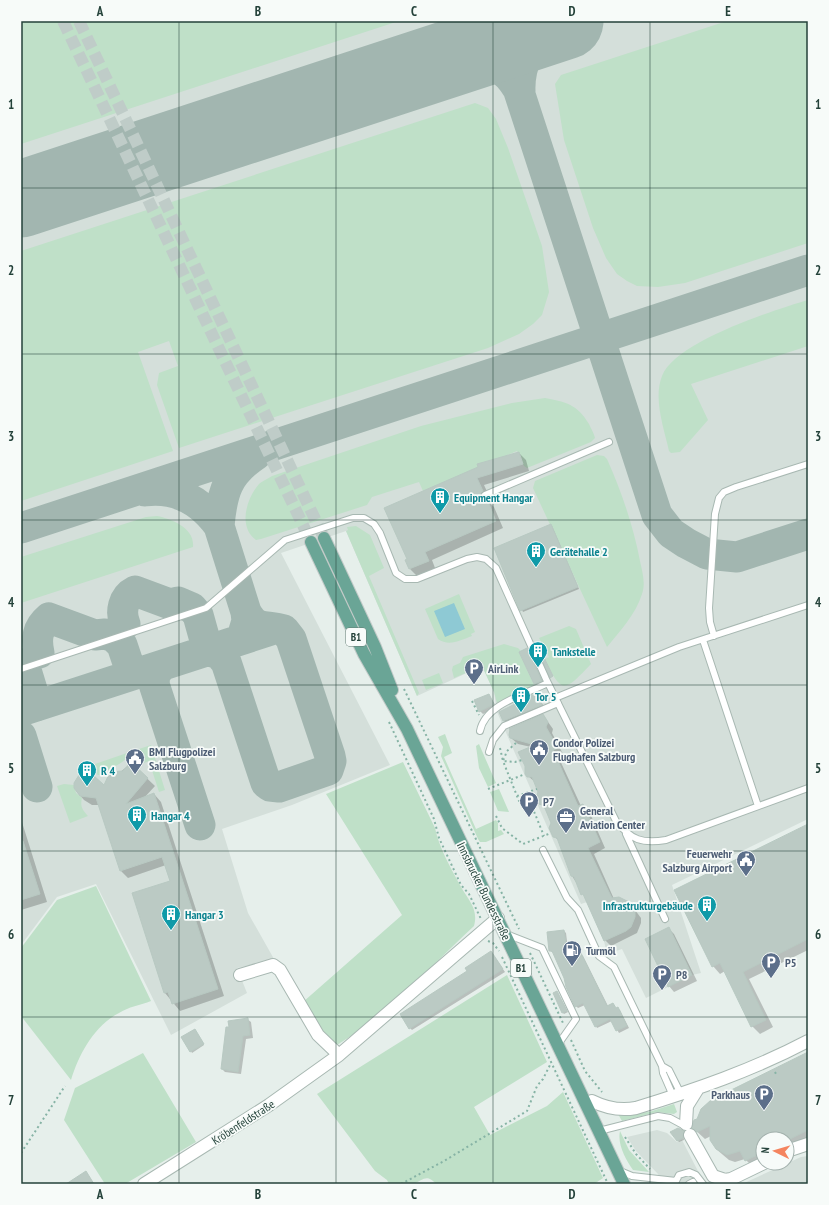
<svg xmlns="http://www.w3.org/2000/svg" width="829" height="1205" viewBox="0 0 829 1205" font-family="'PT Sans Narrow',sans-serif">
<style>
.built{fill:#d4dfda}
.green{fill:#bfe0c8}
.water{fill:#8ec9d4}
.shadow{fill:#0003}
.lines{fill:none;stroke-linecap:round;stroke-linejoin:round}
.taxiway{stroke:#a2b6b0;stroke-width:31}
.runway{stroke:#a2b6b0;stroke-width:77}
.building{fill:#bbcac4;stroke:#b8c9c2}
.primary-tunnel{stroke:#bfccc8;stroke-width:12;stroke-dasharray:12 6;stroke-linecap:butt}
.lane-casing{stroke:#a8b8b2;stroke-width:8}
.street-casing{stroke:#a8b8b2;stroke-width:14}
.primary-casing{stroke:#c2cac8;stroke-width:14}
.path{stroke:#86b3a5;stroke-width:2;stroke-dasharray:2 3;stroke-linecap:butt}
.lane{stroke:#fff;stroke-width:6}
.street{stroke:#fff;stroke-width:12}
.primary{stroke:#6aa596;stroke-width:12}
.grid{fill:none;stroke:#24423a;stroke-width:1;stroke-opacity:0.55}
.labels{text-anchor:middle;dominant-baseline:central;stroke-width:3.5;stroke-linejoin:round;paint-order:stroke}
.shield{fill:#f7fbf9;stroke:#637a73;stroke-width:1}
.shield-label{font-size:11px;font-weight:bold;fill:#24423a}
.culture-label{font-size:12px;font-weight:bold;fill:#0d838f;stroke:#f7fbf9;text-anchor:start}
.service-label{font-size:12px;font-weight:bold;fill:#4e5e75;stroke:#f7fbf9;text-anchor:start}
.street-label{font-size:12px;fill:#24423a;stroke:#f7fbf9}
.neatline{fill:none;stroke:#24423a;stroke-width:1.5}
.grid-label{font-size:13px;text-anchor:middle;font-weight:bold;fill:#24423a}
</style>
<rect width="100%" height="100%" fill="#e6efeb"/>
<path class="built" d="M21,21H808V819L672,885L701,973L692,975L646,998L622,949L607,954L604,941L587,902L581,904L497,712L494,692L482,666L417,696L346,531L281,553L390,765L292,805L222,829L248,913L274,959L237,968L247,993L171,1035L96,884L57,897L21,945Z
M657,1130L667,1133L677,1142L682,1140L702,1179L709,1184H663L658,1174L636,1151L627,1137Z
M808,1156V1184H742L801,1157Z"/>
<path class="green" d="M21,21H399L21,144Z
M727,21H808V243L685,283L658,287L637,286L627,281L617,274L606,258L593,228L564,140L555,84L561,75Z
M475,103L488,108L496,119L508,148L542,246L549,292L542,315L533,324L519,334L488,348L179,448L157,385L159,373L178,366L169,341L138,352L173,451L21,501V251Z
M808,300V346L691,384L708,420L680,452L671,453L669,451C664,428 653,399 662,376C675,342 774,310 808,300Z
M545,398C566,402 577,404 589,424C591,429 594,433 595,438L591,442L527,468L524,466L517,451L423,491L419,482L372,497L367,505L261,539L256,540C238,527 246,499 259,484C262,481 268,479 272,476L421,426L512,403Z
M597,455L604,456L607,459C622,493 633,525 640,561C642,571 646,583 642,594C636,614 620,631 607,647L533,488L535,481Z
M157,516C172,519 195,528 193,547L21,603V557L146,517Z
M356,526L370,535L384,568L369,576L419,693L417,696L346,531L348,530L347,527Z
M459,594L475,632L471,634L472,636C461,640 449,647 438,639L425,609Z
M569,626L576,629L591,664C566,690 562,697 545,659L549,657L539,638Z
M504,644L518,648L521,651L519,652L534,685L497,703L494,692L482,666L454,678L452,670L453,666L460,663L463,657Z
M439,673L443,683L426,690L422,680Z
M445,734L452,753L444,757L476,829L496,820L498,823V831L501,830L504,834L486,842H480L478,839L441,756L443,747L438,737Z
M479,744L496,783L488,787L479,768L476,746Z
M151,745L165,790L159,792L149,761L141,764L130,752Z
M127,753L128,757C118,767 111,766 102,775H98L93,772L95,764Z
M403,762L435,828C439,847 450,867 460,885C467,899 479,908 474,926C430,967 388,1014 337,1045L328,1040L303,1002L402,915L326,794Z
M64,784L74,785L76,793L82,798C80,806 82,809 88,816L70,823L57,786Z
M499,789L509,812L498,811L490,792Z
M96,886L151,1001C141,1005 128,1007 119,1013C94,1026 79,1054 71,1080L21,1016V948L57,900Z
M507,975L547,1062L474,1107L490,1135L547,1106L563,1092L603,1178L594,1184H436C426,1173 423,1181 413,1184C406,1185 397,1184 389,1184L387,1180L375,1171L317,1094Z
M143,1053L196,1142L125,1184H105L64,1120L75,1088Z
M674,1104L677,1112L674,1114L657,1112L622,1121L618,1114L649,1112Z
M620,1131L629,1150L649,1172L633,1170C626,1160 617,1144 620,1131Z"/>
<path class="water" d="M454,603L465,629L445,637L434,611Z"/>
<path class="shadow" d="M519,453L526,460L529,471L484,485L490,498L488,501L494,507L503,528L432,560L435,568L417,576L410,569L406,560H408L386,509Z
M552,526L579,589L523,612L495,549Z
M527,649L543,682L536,685L520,652Z
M537,694L544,707L506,723L504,721L500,712Z
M489,695L497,708L483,714L480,711Z
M543,715L553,729L552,733L563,754L558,756L581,806L583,805L589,811L605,848L594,854L614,899L629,902L641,918V923L637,933L611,946L605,940L586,898L572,876L560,842L554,836L552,823L546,810L540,803L539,792L535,782L528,776L526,766L531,747L518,744L511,738Z
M131,763L155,786L144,798L154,794L161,802L224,996L180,1011L165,993L172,882L166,865L128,878L121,871L99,805H92L84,800L77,792L75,784L104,786Z
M21,819L47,902L21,910Z
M808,825V950L749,979L773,1027L760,1034L752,1026L725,971L720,974L713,966Z
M668,928L674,934L697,981L674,992L669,986Z
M564,931L566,933L569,957L580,954L583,956L608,1006L620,1010L629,1028L619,1033L612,1021L597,1028L585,1005L578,1008L576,1006L565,978L554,953L550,951Z
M491,952L505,972L412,1030L410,1028L468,971Z
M557,992L568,1012L564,1014L563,1013Z
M247,1019L251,1022L253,1038L246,1039L241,1074L225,1072L222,1069Z
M196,1032L204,1045L192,1053L191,1051Z
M808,1053V1141L787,1151V1139H763V1163L754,1168L745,1159L735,1162L729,1160L716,1149L711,1136L705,1139L693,1128Z
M683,1132L684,1140L679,1142L677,1140Z"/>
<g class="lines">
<path class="taxiway" d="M496,21L657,515L671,533L686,543L707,554L737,557L808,534
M449,59C478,54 503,63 518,89
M520,91C519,64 530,45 549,26
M145,491C176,487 201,501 219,526C222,492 227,474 257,454
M219,526L246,612L247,621L244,631
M21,528L808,270
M125,624C120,612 123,597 135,591L170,604L178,602L192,608L198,615L208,651
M207,651L218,653L226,662L266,783L270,786L279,787L328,770L331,761L330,756L291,639L284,630C266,624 257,632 246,612
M39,653C36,639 37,628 49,618L95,635L105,634L114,637L122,645L132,675
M21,664L26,670L37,706
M163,665L155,673L154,684L200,825
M21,711L274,629
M21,736L37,787"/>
<path class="runway" d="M21,199L565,21"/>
</g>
<path class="building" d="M519,452L523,464L477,478L483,491L481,494V497L487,499L496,521L425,552L429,561L409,569L405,560L407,559L384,508L478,467L477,464Z
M551,524L578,587L520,611L494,548Z
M537,643L553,676L550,678L535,644Z
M527,648L542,681L534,684L519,652Z
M537,693L542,705L503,721L499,712Z
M489,694L494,704L479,712L474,700Z
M543,714L548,722L546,727L558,748L553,750L578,806L583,804L600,842L588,848L609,892L612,898L619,897L629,902L635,911V917L631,927L626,931L604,941L583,894L581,895L574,877L571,876L557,838L553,837L549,828L551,823L544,806L539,804L536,798L538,792L532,777H527L525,774V766L518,752L535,745L510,738L509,735L510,729H509Z
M131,762L148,778L126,804L154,793L218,989L172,1004L168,992L164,993L132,893L170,881L162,857L120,871L96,798L80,796L74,788V783L79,775L84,773L93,775L104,785L110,772L123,771Z
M808,824V939L743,972L766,1020L751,1027L720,963L712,967L674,890Z
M21,841H23L40,894L21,900Z
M669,927L692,975L668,987L645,939Z
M564,930L568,956L578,951L581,953L607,1006L613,1003L616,1008L618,1007L627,1026L616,1031L610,1019L595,1027L583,1003L575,1007L566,987L564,978L552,951H549L547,932Z
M491,951L503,969L409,1029L400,1014L467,971L465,968Z
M557,991L567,1011L562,1013L553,993Z
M248,1018L250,1035L243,1036L238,1072L221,1069L226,1027H229L228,1021Z
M195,1029L204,1044L190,1052L181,1037Z
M808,1052V1130L790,1139H763V1152L745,1161L740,1151L727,1155L716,1149L710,1140V1126L697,1132L692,1128L694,1120L697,1119L701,1109L711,1100Z
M678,1128L684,1131L683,1138L677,1141L670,1132Z
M86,1171L94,1184H66Z"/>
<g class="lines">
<path class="primary-tunnel" d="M63,21L311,542
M79,21L324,538"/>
<g class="lane-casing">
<path id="lane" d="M485,495L609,442
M714,636L710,622L709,608L715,514L719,498L724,492L736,487L808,464
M703,640L758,806
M21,669L206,608L285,540L353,518H364L374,524L380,533L396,573L405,579H417L467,559L477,557L486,559L496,568L546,679L616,821C631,840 642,844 666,840L808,788
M555,698L679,647L808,605
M480,731C485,704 526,694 548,683
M489,752L493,740L504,726L558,703
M626,834L665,919
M543,850L567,898L578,910L599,956L614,967L662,1066
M506,934L542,948L576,1019L557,1046
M673,1096L663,1073L662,1066L669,1070L681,1094
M599,1131L658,1116L670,1118L683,1125
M620,1171L632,1176L676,1181
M675,1183L679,1175L689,1172L696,1175L703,1184
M689,1184L693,1182L694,1184"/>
</g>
<g class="street-casing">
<path id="street" d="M240,975L273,965L280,970L318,1035L339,1055
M592,1101C606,1108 620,1111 636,1108C695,1090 753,1070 808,1041
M686,1124L687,1106L697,1090
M690,1135L713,1176L725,1180L731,1179L764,1163
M787,1151L808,1144
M144,1184L269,1105L339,1055L498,918"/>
</g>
<g class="primary-casing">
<path id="primary" d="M324,538L375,647L392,690
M311,542L364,654L407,729L624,1184"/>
</g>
<path class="path" d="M404,689L519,929
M472,701L479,715
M389,722L434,819L439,838L461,885L469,894L481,919
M516,743L507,751L503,761L519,801L533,809L544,836
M500,748L503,761L515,762L522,760
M488,789L525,774
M517,796L537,789
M496,816L502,828L523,844L551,833
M488,941L493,943L499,951
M530,953L563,1023
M502,957L608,1184
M571,1040L585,1071L602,1092
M775,1072L776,1074
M625,1137L636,1154L650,1169
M21,1153L65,1086
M401,1184L444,1161L527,1111L537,1086L543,1079L551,1063"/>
<use href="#lane" class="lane"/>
<use href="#street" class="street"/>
<use href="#primary" class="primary"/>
</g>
<path class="grid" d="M179,21V1184M336,21V1184M493,21V1184M650,21V1184M21,188H808M21,354H808M21,520H808M21,685H808M21,851H808M21,1017H808"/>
<defs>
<g id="building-pin" transform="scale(1)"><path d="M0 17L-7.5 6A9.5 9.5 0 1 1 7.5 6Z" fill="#0f9aa8" stroke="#f7fbf9"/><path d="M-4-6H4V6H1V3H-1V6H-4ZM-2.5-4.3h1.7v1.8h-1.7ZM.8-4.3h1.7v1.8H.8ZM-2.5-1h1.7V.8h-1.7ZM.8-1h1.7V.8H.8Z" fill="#fff"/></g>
<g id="parking-pin" transform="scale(1)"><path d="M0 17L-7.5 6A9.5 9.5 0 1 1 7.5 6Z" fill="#5c6f8a" stroke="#f7fbf9"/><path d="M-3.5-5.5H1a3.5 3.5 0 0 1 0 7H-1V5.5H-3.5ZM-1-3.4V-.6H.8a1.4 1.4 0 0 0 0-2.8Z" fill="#fff"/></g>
<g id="civic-pin" transform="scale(1)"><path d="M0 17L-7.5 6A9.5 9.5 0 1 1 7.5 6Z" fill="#5c6f8a" stroke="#f7fbf9"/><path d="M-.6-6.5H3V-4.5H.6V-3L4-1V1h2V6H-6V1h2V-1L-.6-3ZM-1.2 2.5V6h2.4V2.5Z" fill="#fff"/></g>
<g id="office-pin" transform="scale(1)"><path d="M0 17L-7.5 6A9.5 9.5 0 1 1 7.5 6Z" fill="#5c6f8a" stroke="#f7fbf9"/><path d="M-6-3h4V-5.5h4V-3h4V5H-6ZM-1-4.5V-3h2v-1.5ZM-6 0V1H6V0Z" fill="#fff"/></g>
<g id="fuel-pin" transform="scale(1)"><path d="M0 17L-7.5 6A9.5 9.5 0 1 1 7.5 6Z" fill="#5c6f8a" stroke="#f7fbf9"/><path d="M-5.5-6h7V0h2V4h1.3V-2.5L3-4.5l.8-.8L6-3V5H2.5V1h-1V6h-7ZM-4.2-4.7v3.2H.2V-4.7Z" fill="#fff"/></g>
</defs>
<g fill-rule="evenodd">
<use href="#building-pin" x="440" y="497"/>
<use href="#building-pin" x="536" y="551"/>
<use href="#building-pin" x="538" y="651"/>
<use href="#parking-pin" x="474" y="668"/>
<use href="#building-pin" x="521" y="696"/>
<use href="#civic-pin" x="539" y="749"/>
<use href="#civic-pin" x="135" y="758"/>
<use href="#building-pin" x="87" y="770"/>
<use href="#parking-pin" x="529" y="801"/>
<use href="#building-pin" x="137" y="815"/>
<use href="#office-pin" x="566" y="817"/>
<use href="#civic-pin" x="746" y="860"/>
<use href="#building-pin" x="707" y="905"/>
<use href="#building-pin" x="171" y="914"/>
<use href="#fuel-pin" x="572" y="950"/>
<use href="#parking-pin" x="771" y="962"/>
<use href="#parking-pin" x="662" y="974"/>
<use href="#parking-pin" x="764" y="1094"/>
</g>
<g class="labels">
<g class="shield">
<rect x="346" y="628" width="20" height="18" rx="3"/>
<rect x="511" y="959" width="20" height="18" rx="3"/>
</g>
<g class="shield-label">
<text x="356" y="637">B1</text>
<text x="521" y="968">B1</text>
</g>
<g class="culture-label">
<text x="454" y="497">Equipment Hangar</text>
<text x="550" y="551">Gerätehalle 2</text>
<text x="552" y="651">Tankstelle</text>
<text x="535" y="696">Tor 5</text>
<text x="101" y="770">R 4</text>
<text x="151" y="815">Hangar 4</text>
<text x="693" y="905" text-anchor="end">Infrastrukturgebäude</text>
<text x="185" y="914">Hangar 3</text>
</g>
<g class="service-label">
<text x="488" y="668">AirLink</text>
<text x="553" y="742">Condor Polizei<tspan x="553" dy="14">Flughafen Salzburg</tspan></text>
<text x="149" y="751">BMI Flugpolizei<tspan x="149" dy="14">Salzburg</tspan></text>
<text x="543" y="801">P7</text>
<text x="580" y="810">General<tspan x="580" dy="14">Aviation Center</tspan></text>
<text x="732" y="853" text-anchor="end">Feuerwehr<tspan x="732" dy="14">Salzburg Airport</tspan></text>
<text x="586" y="950">Turmöl</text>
<text x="785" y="962">P5</text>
<text x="676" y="974">P8</text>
<text x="750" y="1094" text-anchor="end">Parkhaus</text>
</g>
<g class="street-label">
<text transform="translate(484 891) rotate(64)">Innsbrucker Bundesstraße</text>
<text transform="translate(243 1122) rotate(-33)">Kröbenfeldstraße</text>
</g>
</g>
<rect width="829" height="1205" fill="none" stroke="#f7fbf9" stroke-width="44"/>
<g transform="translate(775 1151) rotate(275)"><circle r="19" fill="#f7fbf9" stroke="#a3b1ad"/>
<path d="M0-3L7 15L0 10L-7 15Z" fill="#f4845f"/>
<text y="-6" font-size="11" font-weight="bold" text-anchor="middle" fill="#24423a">N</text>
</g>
<rect x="22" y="22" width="785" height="1161" class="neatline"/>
<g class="grid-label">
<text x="100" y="16">A</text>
<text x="258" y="16">B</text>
<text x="414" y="16">C</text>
<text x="572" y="16">D</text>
<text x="728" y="16">E</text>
<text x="11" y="109">1</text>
<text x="818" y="109">1</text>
<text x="11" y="275">2</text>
<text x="818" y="275">2</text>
<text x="11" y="441">3</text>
<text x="818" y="441">3</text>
<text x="11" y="607">4</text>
<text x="818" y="607">4</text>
<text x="11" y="773">5</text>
<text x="818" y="773">5</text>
<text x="11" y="939">6</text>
<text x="818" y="939">6</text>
<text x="11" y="1105">7</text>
<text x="818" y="1105">7</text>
<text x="100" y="1199">A</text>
<text x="258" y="1199">B</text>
<text x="414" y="1199">C</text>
<text x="572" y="1199">D</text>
<text x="728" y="1199">E</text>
</g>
</svg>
